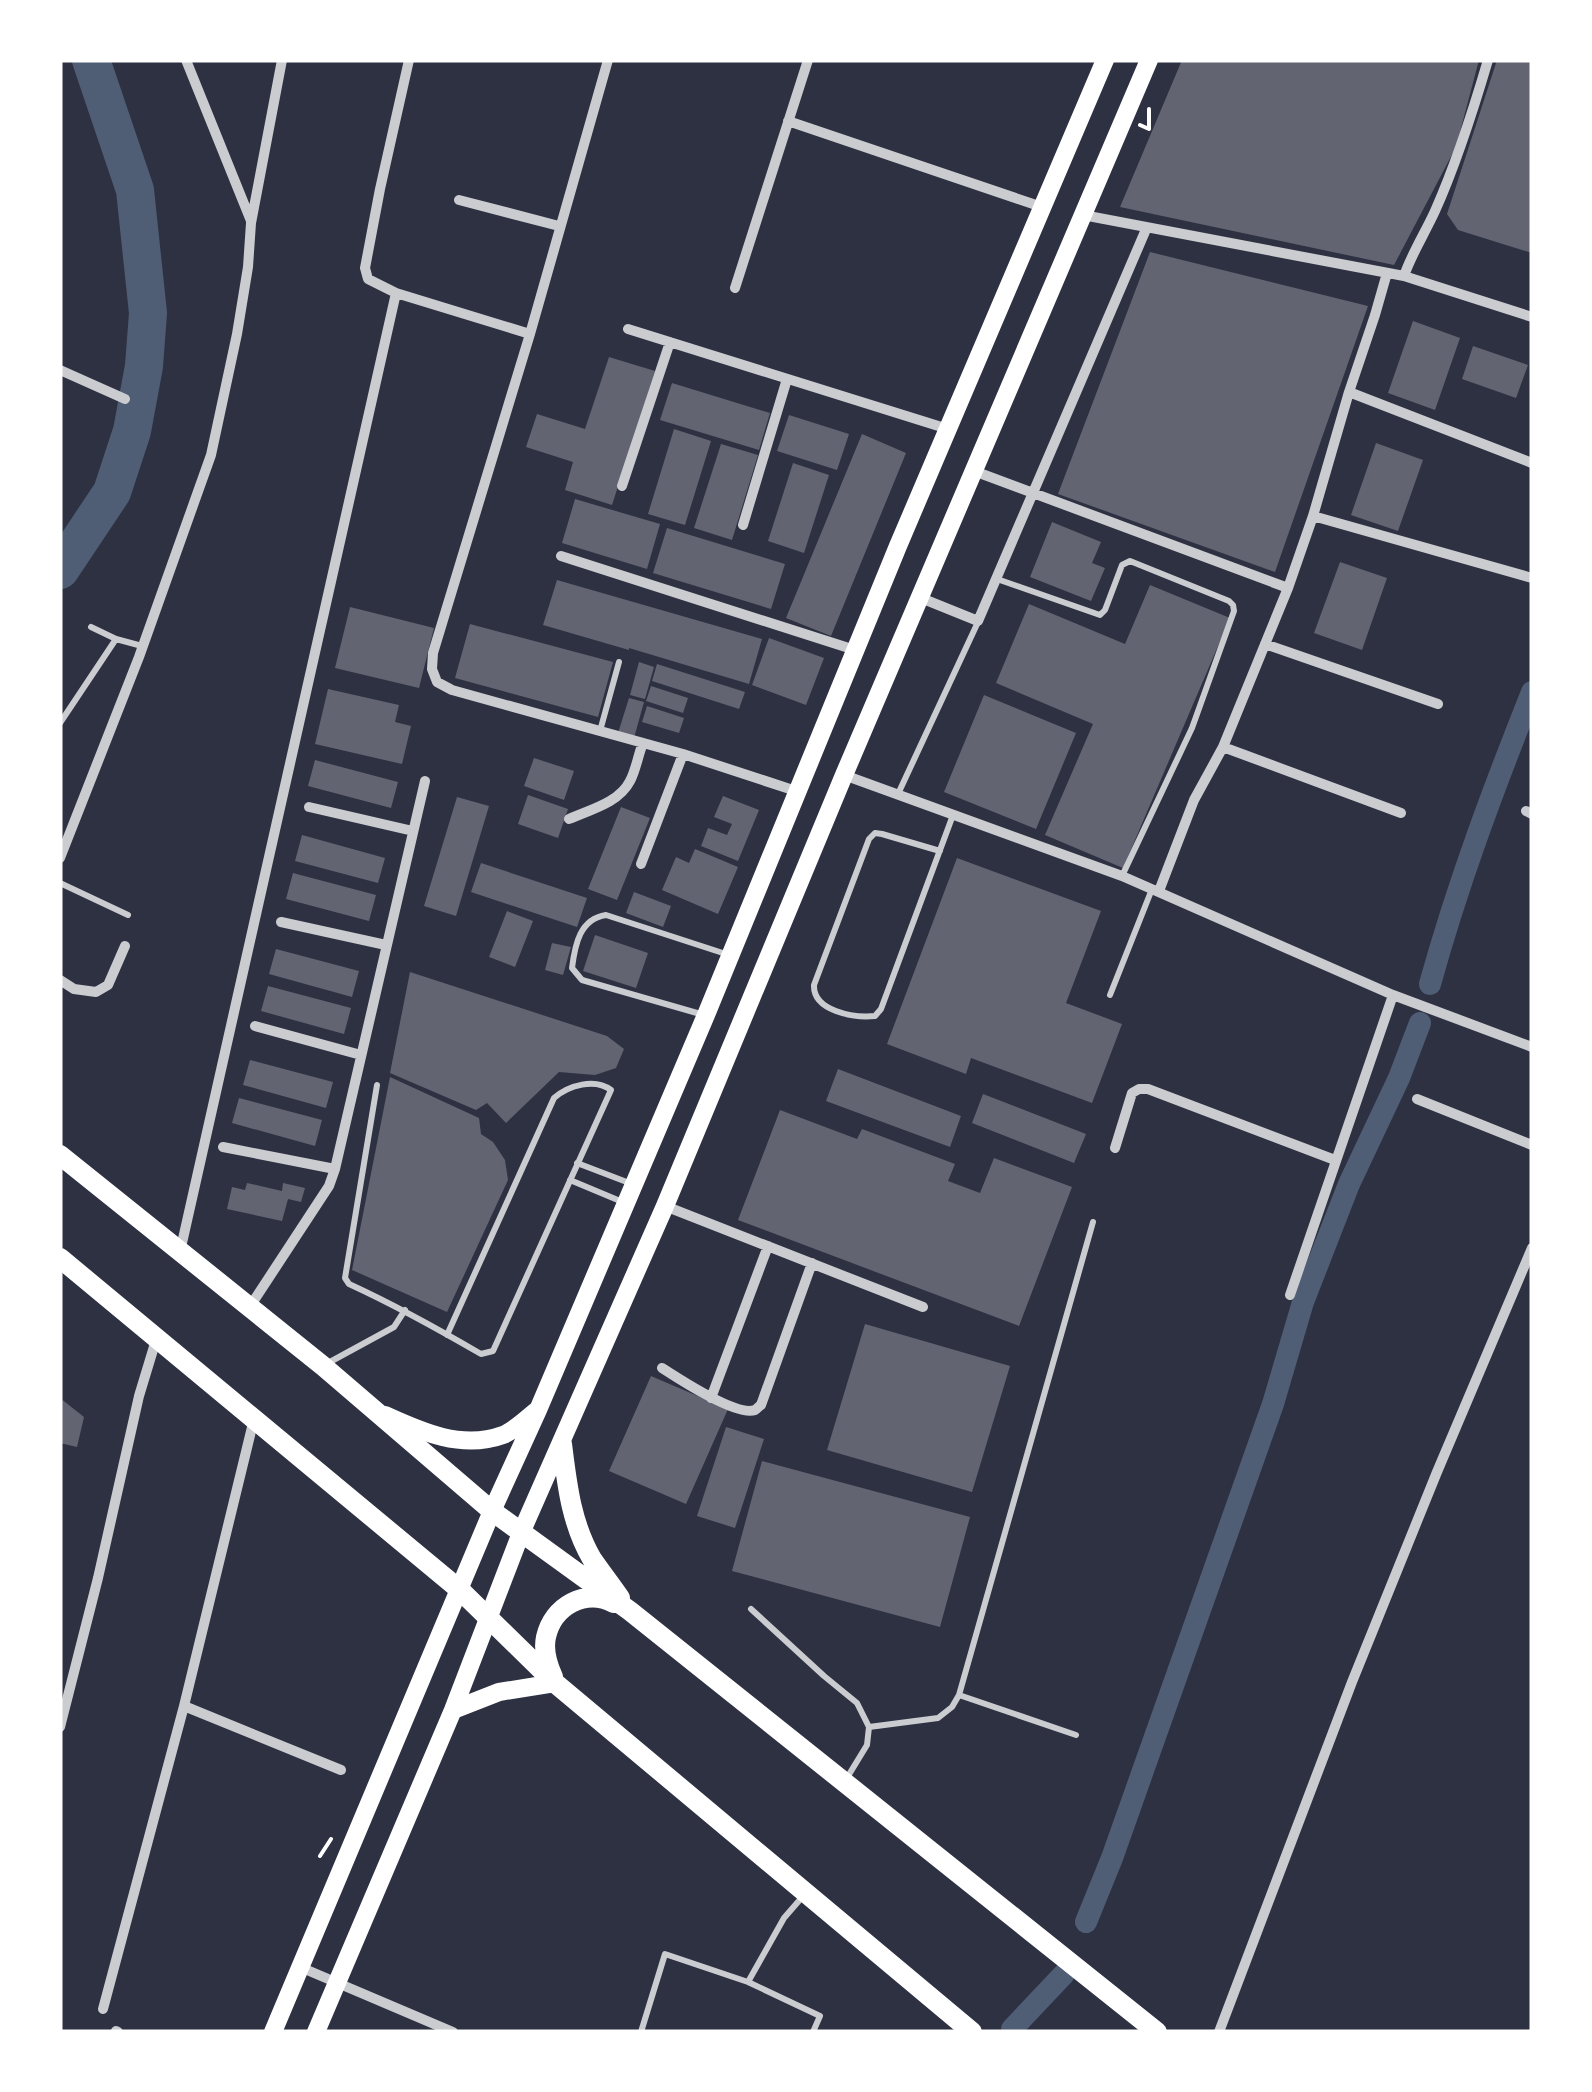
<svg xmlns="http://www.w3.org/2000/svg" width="1592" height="2092" viewBox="0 0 1592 2092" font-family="'Fira Sans',sans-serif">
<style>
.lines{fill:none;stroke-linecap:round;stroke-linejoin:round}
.canal{stroke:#4f5d75;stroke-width:22}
.river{stroke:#4f5d75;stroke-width:38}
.building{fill:#626471}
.path{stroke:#fff;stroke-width:4}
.service{stroke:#caccd0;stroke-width:6}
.minor{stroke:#caccd0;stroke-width:10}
.secondary{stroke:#fff;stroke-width:18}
.primary{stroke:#fff;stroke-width:20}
</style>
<rect width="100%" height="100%" fill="#2d3142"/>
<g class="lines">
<path class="canal" d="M1430,984C1458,883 1493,790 1532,692
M1086,1922L1112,1858L1273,1404L1303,1302L1349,1184L1399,1078L1420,1023
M1012,2029L1064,1974"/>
<path class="river" d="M60,570L112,492L132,431L144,366L148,313L135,190L91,60"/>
</g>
<path class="building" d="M1182,60H1479L1456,147L1394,265L1120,207Z
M1497,60H1532V253L1458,230L1447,214Z
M1150,252L1368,306L1275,572L1058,494Z
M1413,321L1460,338L1435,410L1388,393Z
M1473,346L1528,365L1516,398L1462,379Z
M609,357L655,371L612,505L565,490L573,462L526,447L537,414L585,429Z
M672,383L770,413L759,450L660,420Z
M789,415L849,434L837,470L777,451Z
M674,429L711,441L685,525L648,514Z
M862,434L906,453L831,636L786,618Z
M1376,443L1423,460L1398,531L1351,515Z
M721,444L758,455L732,540L694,528Z
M793,463L829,475L804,553L768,541Z
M575,499L660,524L647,569L562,543Z
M1052,522L1101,542L1092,563L1105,568L1091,601L1030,577Z
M667,528L785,564L771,609L653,573Z
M1340,562L1387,578L1362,650L1314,633Z
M557,580L762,639L749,684L629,648V650L543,625Z
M1150,585L1230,618L1123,868L1045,835L1093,724L996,683L1029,604L1125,644Z
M350,607L434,628L419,688L335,668Z
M470,624L613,662L598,717L455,678Z
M769,638L824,658L806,705L752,685Z
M639,662L654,667L645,699L630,695Z
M657,664L745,692L739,709L652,681Z
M651,686L688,698L683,713L646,701Z
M328,689L399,705L395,722L411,726L402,764L315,744Z
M984,695L1076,733L1036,829L944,792Z
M629,698L644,702L634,738L618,733Z
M647,706L684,718L679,733L642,722Z
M534,758L574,771L564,800L524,786Z
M315,760L398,782L391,808L308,786Z
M528,795L568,809L558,838L518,824Z
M723,796L759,810L738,861L701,846L708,828L727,835L732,824L714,817Z
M457,797L489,806L456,916L424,906Z
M621,807L650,818L617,900L588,889Z
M302,835L385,858L378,883L295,861Z
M695,849L738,867L718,914L662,890L676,857L689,863Z
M957,858L1101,911L1066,1003L1122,1024L1092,1103L971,1058L966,1074L887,1044Z
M481,863L587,898L577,927L471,892Z
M293,873L376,895L369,921L286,899Z
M634,892L671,906L663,927L626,913Z
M507,911L533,921L515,967L489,957Z
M595,935L648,953L636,988L583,971Z
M552,943L571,947L563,975L545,970Z
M276,949L359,971L352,997L269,974Z
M410,972L607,1036L624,1049L616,1068L595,1075L559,1072L506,1123L487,1103L476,1110L390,1073Z
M268,986L351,1008L344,1034L261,1011Z
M250,1060L333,1082L326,1108L243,1085Z
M838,1069L961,1116L950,1147L826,1101Z
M390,1077L479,1118L481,1134L493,1142L505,1160L508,1180L447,1312L352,1270Z
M983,1094L1086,1134L1074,1163L972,1123Z
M239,1098L322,1120L315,1146L232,1123Z
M780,1110L857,1139L862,1129L955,1164L948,1181L980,1193L994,1158L1072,1187L1019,1326L738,1220Z
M247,1183L282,1191L283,1183L305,1188L301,1202L288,1199L282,1221L227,1209L232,1187L245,1190Z
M865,1324L1010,1366L972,1492L827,1450Z
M651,1376L728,1409L686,1504L609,1471Z
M60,1398L84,1417L77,1447L60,1443Z
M726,1427L764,1439L735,1528L697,1516Z
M762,1461L970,1517L940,1627L732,1571Z"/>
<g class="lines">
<path class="path" d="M1140,125L1149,129V109
M320,1856L331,1839"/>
<path class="service" d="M997,579L1100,615L1105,610L1122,565L1130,561L1229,601L1233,605L1234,611L1192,728L1122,876
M91,627L116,639L142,646
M60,723L116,639
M600,731L619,662
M898,794L978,622
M940,851L882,834L875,833L869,839L814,985C813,1011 853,1018 875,1016L881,1009L953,815
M60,883L128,915
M1110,995L1152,889
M704,1015L582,980L572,968C575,944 580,919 606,915L729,955
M377,1085L345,1278L349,1284C395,1305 438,1329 481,1354L493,1351L611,1090C595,1078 569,1085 554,1098L447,1335
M577,1163L632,1184
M570,1180L625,1203
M328,1363L394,1327L405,1310
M751,1609L824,1676L857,1703L869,1727L867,1745L845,1781
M869,1727L938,1718L952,1707L959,1695
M1076,1735L959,1695L1093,1222
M748,1982L784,1918L804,1895
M641,2032L665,1954L748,1982L820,2016L813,2032"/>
<path class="minor" d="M186,60L251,221
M608,60L530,334L433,653L432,669L437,682L452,690L683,754L796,791
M788,121L1042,207
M459,200L559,226
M1083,215L1404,276L1532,317
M1404,276C1412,253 1425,233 1435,211C1457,162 1473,111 1488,60
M735,288L808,60
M396,293L530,334
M628,329L948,429
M60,370L125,399
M1349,392L1532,463
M974,471L1288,588
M622,486L670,342
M1313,516L1532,578
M743,525L787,379
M561,556L855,650
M921,598L978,621L1147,227
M1265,644L1438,704
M1223,747L1401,813
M844,775L1122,876L1393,995L1532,1047
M309,807L413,831
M1526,811L1532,814
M569,819C589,810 619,803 630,781C636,770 638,755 643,743
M60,858L139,657L211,455L237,334L248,267L251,223L282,60
M641,864L683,754
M1159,891L1194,800L1223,747L1288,588L1313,516L1349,392L1375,315L1387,273
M281,922L386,945
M60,980L74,989L96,992L108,985L125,946
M255,1026L361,1055
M1417,1099L1532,1145
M223,1147L335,1169
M1115,1148L1132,1093L1139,1089H1148L1335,1160
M665,1206L923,1307
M180,1252L396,293L368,279L365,268L380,189L409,60
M1290,1295L1393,995
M249,1308L329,1186L335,1169L425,781
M662,1368C679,1379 737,1417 755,1410C757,1409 759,1406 761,1405L812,1263
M711,1398L768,1246
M184,1706L341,1770
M60,1727L98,1578L139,1396L156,1340
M300,1967L453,2032
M103,2009L184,1706L254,1419
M116,2031L118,2032
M1219,2032L1352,1682L1437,1472L1532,1248"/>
<path class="secondary" d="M385,1415C422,1432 462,1450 503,1435C515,1430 526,1419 536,1411
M453,1710L499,1692L555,1683
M273,2032L492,1511L538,1410L706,1015L898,546L1105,60
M316,2032L453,1710L521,1533L665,1206L844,775L1149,60"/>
<path class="primary" d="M60,1155L323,1366L492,1511L630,1611L1157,2032
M60,1258L460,1590L555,1683L972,2032
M562,1444C567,1484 571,1523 592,1559C601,1572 611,1585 620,1598
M553,1677C547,1664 543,1651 546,1637C553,1606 585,1588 614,1603"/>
</g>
<rect width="1592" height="2092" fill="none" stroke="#ffffff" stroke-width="125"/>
</svg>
